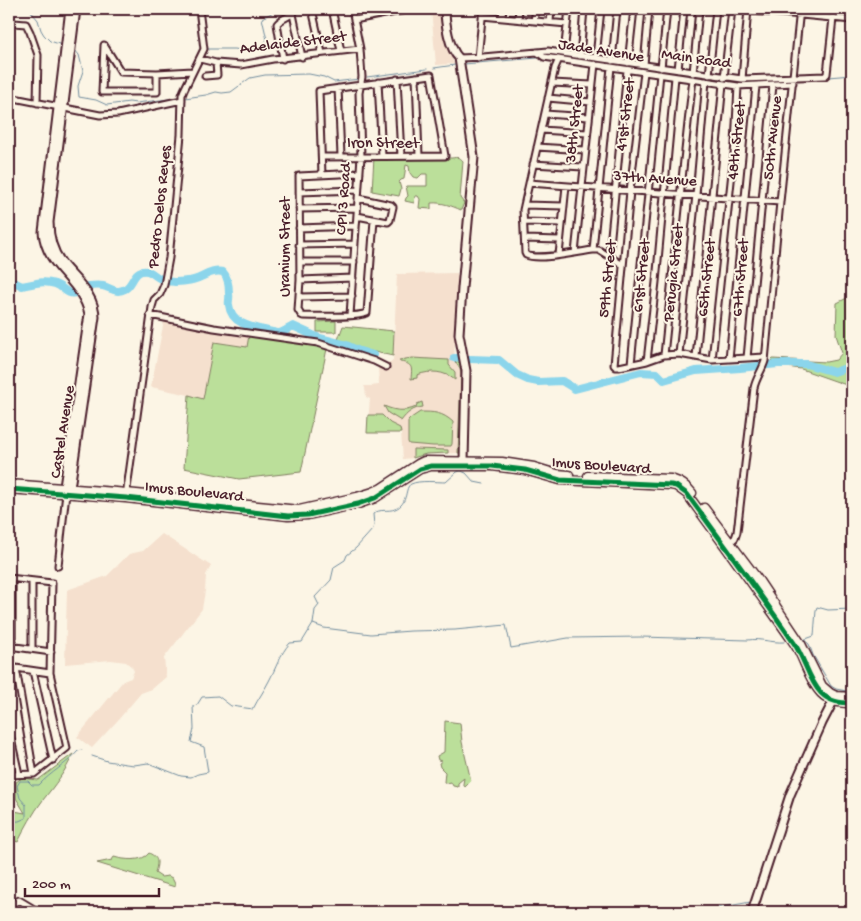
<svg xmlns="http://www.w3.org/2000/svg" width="861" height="921" viewBox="0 0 861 921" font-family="'Gochi Hand',sans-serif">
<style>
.built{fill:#f5e0ce}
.green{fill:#bbdf9a;stroke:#827f62}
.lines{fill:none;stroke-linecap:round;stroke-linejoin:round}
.stream{stroke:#718c9e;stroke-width:1}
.river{stroke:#8bd5eb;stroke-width:8}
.minor-casing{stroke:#4a1f2b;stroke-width:9}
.tertiary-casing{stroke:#4a1f2b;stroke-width:11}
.secondary-casing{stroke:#4a1f2b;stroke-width:11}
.minor{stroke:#fcf5e5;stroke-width:5}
.tertiary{stroke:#fcf5e5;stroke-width:7}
.secondary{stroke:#fcf5e5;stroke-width:8}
.cycleway-casing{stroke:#fcf5e5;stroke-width:8}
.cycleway{stroke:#00873e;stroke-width:5}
.labels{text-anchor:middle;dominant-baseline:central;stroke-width:4;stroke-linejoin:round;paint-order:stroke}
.street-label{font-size:16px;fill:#4a1f2b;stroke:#fcf5e5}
</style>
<rect width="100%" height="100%" fill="#fcf5e5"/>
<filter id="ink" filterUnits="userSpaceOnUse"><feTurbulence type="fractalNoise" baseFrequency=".02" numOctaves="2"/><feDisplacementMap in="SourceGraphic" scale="10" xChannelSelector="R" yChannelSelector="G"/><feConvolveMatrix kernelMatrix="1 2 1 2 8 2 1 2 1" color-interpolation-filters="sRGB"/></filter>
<g filter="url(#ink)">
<path class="built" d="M431,9H442L443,25L454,64L436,65Z
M457,273L458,283L454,360H457L462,367L460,453L426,454L414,458L403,459L401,433H367L370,399L366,397L365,388L364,386H370L379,385L378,366L393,361L397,274Z
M165,316L249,335L248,348L224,343L203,399L189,395L151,387Z
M162,534L211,566L206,575L205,591L202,609L164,658L166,677L152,689L141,693L118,720L92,748L77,737L123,681L131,678L134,671L132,667L126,662L111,660L65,664L67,590L107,576L129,554L143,551Z"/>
<path class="green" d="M374,157L452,158C457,157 460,157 463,161L460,198L464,203L461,210C452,206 442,202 431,203V209L419,208L420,199L418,196H415L414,203L405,201L406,198L408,196L406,186H427V174H422L418,178L413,177L410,173L409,166L406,165L404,179L401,180L399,182L401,189L399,196L372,191Z
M847,298L852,300V387L801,369L786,367H770V362L773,359L826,362L836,360L842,353L836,335L837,303Z
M336,321V332H317V322Z
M343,326L394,331L393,356L356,348L355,352L336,345Z
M289,334L328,344L301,472L239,479L184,468L189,395L203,399L214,342L247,347L249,335L274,340Z
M412,358L449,360V365L455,372V380C444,371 431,370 417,375V378L411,379C412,367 413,364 400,362L399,360Z
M454,360H457L462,367L460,453H458L461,374L460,369Z
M422,402L423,407C413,408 407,413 401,421L388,413L384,406C395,411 405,412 416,407L417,404Z
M420,412C434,412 442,412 453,422L452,444L451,446H433L409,444L408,442V421L411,418Z
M368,415H382L390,423L400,428L401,433H367Z
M413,449L448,450V453L426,454L413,458Z
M445,721L460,723L462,742L471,781L465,787L463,784L464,778L458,783V787L453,786L451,782L447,783L444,782L445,772L440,767L439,763L442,761L438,760L437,756L444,752Z
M73,754C66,771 54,786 43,800C33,813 25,828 18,842L9,839V810L25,813L16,798V782L22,778L38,780Z
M149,853C159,858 158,862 155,873L161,877L168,876L172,878L175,884V887L97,863L112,860L114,857C124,860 143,862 149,853Z"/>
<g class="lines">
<path class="stream" d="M29,9L38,20L41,30L44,35L50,41L62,45
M205,49H235L244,51L262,45L267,40L262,18L279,9
M75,50L79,55L83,71L78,86L79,97L96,100L107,105L129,102L136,103L177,98
M547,54L747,83L790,80
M464,64L538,58
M434,68L455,65
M367,77L427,69
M828,77L852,75
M185,98L206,95L216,92L222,93L231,92L250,78L265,75L309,74L324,77L334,82L359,79
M313,624L324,628L371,634L411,631L455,630L506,625L511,648L568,638L641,637L748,640C760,638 772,643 784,642
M803,640L814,636L816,610L817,607L828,610L852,609
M804,640L809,644L813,655L831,686L836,689L852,692
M824,713L825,706
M92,756L107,761L126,764L134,765L148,763L181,776L191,777L198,774L208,772L204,747L191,742L194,729L193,706L197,705L202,697L218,696L231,706L253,709C258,699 264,691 269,681C276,668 280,654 290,643L302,642L313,624L315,610L319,605L315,597L331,580L334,567L345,560L347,555L356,548L373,529L374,525L373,514C380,508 388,512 395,509C409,504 404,487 411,484C419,480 437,482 446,482L457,472L461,471L466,473L474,482L484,484
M9,822L19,821L26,818V805L20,798L17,786L20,781H28L32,785H39C51,772 67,764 78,751L82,750
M694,912L751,902
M748,912L752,901"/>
<path class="river" d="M9,281H12L22,286C35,284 42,280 55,284C64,287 67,296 76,293
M88,286C93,286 98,285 103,286C111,288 116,294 125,289C134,284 133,269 147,271C152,272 156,277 161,279C169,283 178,282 187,281C200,281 209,269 223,272C228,277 229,287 229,294C230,298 228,302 229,305C231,323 250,327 264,330C269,331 275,333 280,333C284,332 289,328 293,326L317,337L344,344L357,350L373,355
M454,358H460
M469,359L499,360L517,375L528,380L538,382L562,381L575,389L641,372L657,373L664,380L696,371L740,368L778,364H806L834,372L846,368L852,360"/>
<g class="minor-casing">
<path id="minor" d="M312,9L322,53
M332,9L341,51
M747,11L781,13L852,20
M293,14L302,57
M482,16L567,24
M502,18L503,9
M518,19L519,9
M354,20L411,9
M850,20L851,9
M9,21L14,23L26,24L30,32L38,55L37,103
M534,21L536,9
M550,22L551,9
M537,52L544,57L738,86L793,83
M564,53L569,9
M580,56L584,9
M596,57L601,9
M459,58L483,57L548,51L742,79L825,76L827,74L834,9
M478,58L483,9
M200,59L216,63L241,65L273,59L360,49
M283,59L277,24C282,17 291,18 296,9
M559,59L555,68L523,210L525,253L526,255C539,261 577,252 593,250H599L623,265
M612,61L617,9
M628,63L634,9
M644,65L649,9
M661,68L667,9
M678,70L684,9
M644,72L630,191L614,365L616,367H619L647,361L664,355L679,354L712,360L765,357
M157,73V92H102L104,45L121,72L157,73L193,71
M693,73L699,9
M709,75L716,9
M205,76L217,75L216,63
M416,77L419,156
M724,78L732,9
M397,79L401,156
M742,79L748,9
M378,82L382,156
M552,83L592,85
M338,88L341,156
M9,97L100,115L118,114L182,100
M548,98L591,102
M545,114L589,117
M541,130L587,133
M537,147L585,150
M322,157L445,156L431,75L319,91L322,175
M533,164L583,167
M360,173L299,176L300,280L298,310L301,315L303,316C318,316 355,318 367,313L374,220
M529,183L780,202
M299,192L358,190
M524,205L564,206
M299,209L357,208
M357,216L388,222L390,220L393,207L391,205L358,198
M524,222L562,223
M299,228L356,226
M525,239L560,240
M299,245L355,244
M593,250L611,67
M575,253L595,64
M559,255L566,186
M609,256L627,70
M300,262H354
M300,280L353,278
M299,297L352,296
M150,315L214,328L318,343L374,361L386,367
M350,315L361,156L359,93L362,77L360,49L352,9
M679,354L696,195L706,81
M664,355C674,263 682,171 693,79
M696,357L723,84
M747,358L773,85
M729,359L756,86
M712,360L735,144L738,86
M647,361L656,282L675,77
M631,364L660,74
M126,496L152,307L154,300L160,294L164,285L169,258L181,135L182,95L184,90L204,49L199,9
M728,544L735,538L737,532L754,388C756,378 762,371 765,361L780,202L800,9
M58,566L66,493
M9,578L52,583L50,673L67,748L34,774L9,775
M12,579V647
M32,581V649
M9,646L51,652
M9,667L50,673
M16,668L34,774
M33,671L53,760
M9,730L19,774
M9,911L14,903L19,900L39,912"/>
</g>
<g class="tertiary-casing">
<path id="tertiary" d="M445,9C445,22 449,49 459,58L474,157L462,288L459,334L466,371L464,461
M66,493L64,487L89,314C82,280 46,268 43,232L70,9
M67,493L70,488L95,317C95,293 74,280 61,262C52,250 49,237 49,222L76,9
M752,912L790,795L822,723L836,696"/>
</g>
<g class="secondary-casing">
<path id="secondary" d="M588,476L671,479C680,482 686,485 692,493
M9,484L116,492L299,510L357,497L373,492L380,489L418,464L424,461L502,462L534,467L557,474L569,475
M9,489L126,498L288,516L308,515L358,504L375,498L420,469L431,466H492L525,470L560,480L671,485L676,486L687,494C723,543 759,592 794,643C804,657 809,681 821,693C830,702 840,703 852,703
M704,508L759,581L801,644L822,686L830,693L836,696L852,697"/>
</g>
<use href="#minor" class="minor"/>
<use href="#tertiary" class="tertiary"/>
<use href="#secondary" class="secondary"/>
<g class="cycleway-casing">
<path id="cycleway" d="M9,489L126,498L288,516L308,515L358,504L375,498L420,469L431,466H492L525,470L560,480L671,485L676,486L687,494C723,543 759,592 794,643C804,657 809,681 821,693C830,702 840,703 852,703"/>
</g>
<use href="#cycleway" class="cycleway"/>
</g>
</g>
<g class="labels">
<g class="street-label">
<text transform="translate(293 44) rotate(-7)">Adelaide Street</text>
<text transform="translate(601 52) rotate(9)">Jade Avenue</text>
<text transform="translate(696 60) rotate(8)">Main Road</text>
<text transform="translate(627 115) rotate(-83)">41st Street</text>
<text transform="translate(576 124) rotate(-84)">38th Street</text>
<text transform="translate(774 138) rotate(-84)">50th Avenue</text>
<text transform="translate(738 141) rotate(-84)">48th Street</text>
<text x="383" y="144">Iron Street</text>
<text transform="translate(655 180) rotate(4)">37th Avenue</text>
<text transform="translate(345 199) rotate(-86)">CPI 3 Road</text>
<text transform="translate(161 207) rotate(-84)">Pedro Delos Reyes</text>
<text transform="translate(286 247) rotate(-90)">Uranium Street</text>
<text transform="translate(675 273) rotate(-84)">Perugia Street</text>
<text transform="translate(643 276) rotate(-84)">61st Street</text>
<text transform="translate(708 278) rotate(-84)">65th Street</text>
<text transform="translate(742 278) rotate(-85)">67th Street</text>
<text transform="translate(609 279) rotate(-84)">59th Street</text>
<text transform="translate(64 432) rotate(-81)">Castel Avenue</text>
<text transform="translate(601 467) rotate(4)">Imus Boulevard</text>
<text transform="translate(194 493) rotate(6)">Imus Boulevard</text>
</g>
</g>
<rect width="861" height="921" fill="none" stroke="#fcf5e5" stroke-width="30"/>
<rect x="15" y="15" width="831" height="891" fill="none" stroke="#4a1f2b" stroke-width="2" filter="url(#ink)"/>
<path d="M25 888v8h134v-8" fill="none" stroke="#4a1f2b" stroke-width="2.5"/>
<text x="32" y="888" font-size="15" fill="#4a1f2b" stroke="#fcf5e5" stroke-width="4" paint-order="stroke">200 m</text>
</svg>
